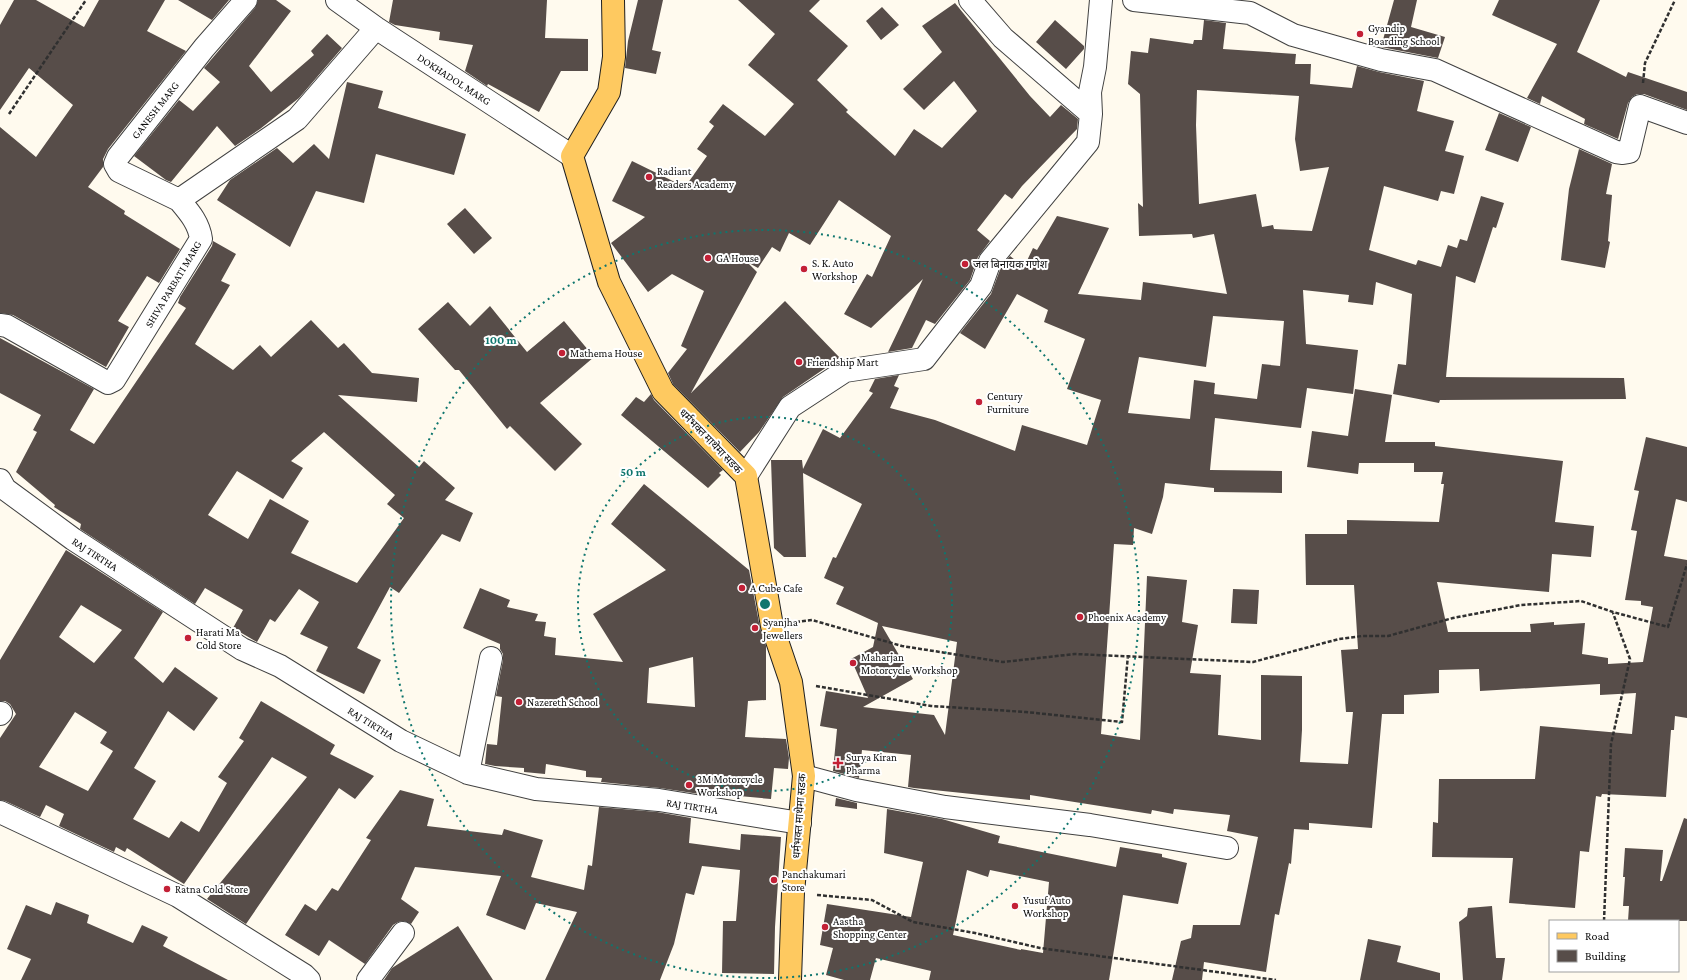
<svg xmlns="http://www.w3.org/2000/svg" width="1687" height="980" viewBox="0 0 1687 980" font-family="'Crimson Pro','Noto Sans Devanagari',serif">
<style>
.building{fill:#574d49;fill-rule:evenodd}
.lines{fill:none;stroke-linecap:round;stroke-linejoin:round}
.minor-casing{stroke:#414141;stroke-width:24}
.major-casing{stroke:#1f1f1f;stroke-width:24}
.path{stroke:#303030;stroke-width:2.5;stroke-dasharray:4 2;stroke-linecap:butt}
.minor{stroke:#fff;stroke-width:22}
.major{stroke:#fec960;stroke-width:22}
.ring{fill:none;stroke:#0f766e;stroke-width:2;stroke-dasharray:2 4}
.poi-dot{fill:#c32036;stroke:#fff;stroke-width:1.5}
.labels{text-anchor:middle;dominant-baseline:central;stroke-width:4;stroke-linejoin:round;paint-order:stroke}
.poi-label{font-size:11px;fill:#0e0e0e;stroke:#fff;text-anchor:start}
.street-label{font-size:11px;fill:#0e0e0e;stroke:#fff}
.centre{fill:#0f766e;stroke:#fff;stroke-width:2}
.ring-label{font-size:12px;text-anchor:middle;font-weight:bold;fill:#0f766e;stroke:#fff;stroke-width:4;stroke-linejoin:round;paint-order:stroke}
</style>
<rect width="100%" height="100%" fill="#fffaee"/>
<path class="building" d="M14,0H36L84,27L99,0H165L147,31L186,51L108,149L103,159V167L88,187L125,211L124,214L180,249L159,283L147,276L118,321L129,327L106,367L13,315L0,313V127L36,157L73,105L29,68L0,110V25Z
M178,0H229L212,20Z
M258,0H276L291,11L249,66L271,92L314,55L311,51L327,34L342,48L299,98L260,129L235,146L217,126L171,182L166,180L134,156L179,100L193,111L220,82L204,68L255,8Z
M393,0H547L545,38L588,39V71H561L539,112L488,84L487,86L465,71L473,45L439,40L440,32L395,25L389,22Z
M638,0H663L652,50L661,52L656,74L625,68L628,41Z
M738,0H820L809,11L848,46L817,80L848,110L846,112L895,156L914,129L942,148L977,111L954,81L924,110L903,89L942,52L922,26L955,3L1030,96L1050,117L1061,105L1078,119L1077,129L1022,186L1012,199L1005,194L977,230L990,241L978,257L970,280L935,324L926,320L912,348L888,352L923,279L871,328L844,314L867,274L872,277L891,236L839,200L810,245L789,233L780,252L772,247L758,268L747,262L757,272L691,393L785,301L840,358L783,397L759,432L740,452L673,384L668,373L687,349L681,346L704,291L672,274L648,292L611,243L645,217L612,201L632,161L685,187L707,156L697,149L714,126L709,122L723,104L765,136L794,104L748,65L775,34Z
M1394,0H1417L1411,27L1445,37L1438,58L1381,47Z
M1499,0H1600L1577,52L1626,77L1628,72L1687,92V110L1644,94H1637L1632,97L1628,103L1618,139L1584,124L1585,119L1542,96L1540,104L1527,98L1557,44L1492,15Z
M882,7L899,25L881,40L866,21Z
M1055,20L1084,46V49L1066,69L1036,42Z
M1204,20L1226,23L1223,49L1296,54L1295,64H1311L1310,84L1352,88L1357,66L1379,72L1424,81L1417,111L1454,121L1445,151L1464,156L1454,194L1441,191L1438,201L1384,186L1369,250L1416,265L1418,260L1441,267L1448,245L1457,248L1460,239L1467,241L1481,196L1504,203L1496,228L1493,227L1475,283L1456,276L1446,377L1624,378L1626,399L1440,400L1439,403L1393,394L1398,364L1406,365L1412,294L1376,282L1373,305L1348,302L1349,295L1303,290L1306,344L1358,350L1353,394L1307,388L1301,428L1215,418L1210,470L1282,471V493L1214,492V488L1165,483L1163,497L1152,534L1134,528L1133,545L1114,544L1101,734L1140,740L1147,576L1187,580L1182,622L1198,625L1190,673L1221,675L1218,735L1261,740V675L1302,676V730L1300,762L1348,764L1353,712H1346L1341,650L1358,649L1354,585H1306L1305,534H1347V520L1439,522L1444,484H1441L1443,472H1414V463H1359L1358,474L1307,467L1312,431L1348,436L1355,389L1392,395L1385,442H1435V446L1563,461L1555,522L1594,526L1591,557L1552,554L1549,592L1437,582L1448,632H1531L1530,624L1554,622V625L1585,623L1582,654L1608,658V664L1643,662L1653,607L1641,605V601L1625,600L1637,531L1631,530L1639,491L1634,490L1646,437L1687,447V502L1676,499L1664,556L1687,560V718L1675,716L1674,730H1671L1666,797L1602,794L1601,797L1596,796L1589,852L1580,851L1575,908L1509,903L1513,858L1432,857L1433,822L1438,823L1439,779H1535L1540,726L1632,734L1636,693L1600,695V684L1480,691L1479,669L1439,670V693L1404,695V714H1382L1372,828L1309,823V830L1294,829L1291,864L1289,863L1279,915L1275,914L1266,972L1204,962L1202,980H1172L1181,941L1191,938L1193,925H1240L1258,837L1227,831L1230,815L1174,809L1173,814L1152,810L1151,814L1030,795V800L914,788L908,787L911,755L862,750L859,778L833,771L837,729L820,726L826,691L868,698L851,659L873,647L878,623L836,604L844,587L824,578L833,557L836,558L862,504L803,473L806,557H784L774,548L771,460H802L803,469L823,429L840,438L873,393L869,391L875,379L899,375L894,386L899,388L890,408L935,420L1015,451L1022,425L1087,445L1101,400L1067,389L1085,339L1044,322L1048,310L1017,294L985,349L960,333L991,294L1001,267L1010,256L1024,267L1033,248L1037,250L1057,216L1109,228L1078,294L1141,300L1143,282L1227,294L1214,234L1193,238L1192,234L1139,236L1138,203L1143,207L1140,94L1128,84L1131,51L1148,53L1150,38L1193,44L1194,40H1202ZM1197,90L1299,96L1295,139L1300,171L1329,167L1312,231L1274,229L1273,225L1262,227L1256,194L1199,204L1196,125ZM1213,316L1284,321L1280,366L1262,364L1257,399L1214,394L1215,383L1194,380L1190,419L1128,413L1139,357L1206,367ZM882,626L957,642L945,735L934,715L863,707L913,679Z
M347,82L383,91L378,108L466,134L454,175L376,154L364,203L316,191L290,247L217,200L230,180L277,148L293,163L314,144L329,159Z
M1499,113L1531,127L1518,162L1485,150Z
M1579,149L1612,164L1606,194L1612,195L1608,241L1610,242L1605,268L1561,260L1569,189Z
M465,208L492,238L474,254L447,224Z
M213,241L236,254L221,281L230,285L195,344L233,370L260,345L271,357L311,320L338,348L344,343L372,373L419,378L417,402L338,395L419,467L424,461L455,488L445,500L473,513L460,542L442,534L399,593L390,587L357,648L381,660L364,694L316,671L328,647L300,634L319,602L299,589L275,622L270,619L257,642L233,628L243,610L205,588L195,604L80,529L81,524L54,507L55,505L16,472L37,432L33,430L41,415L0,393V338L94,389L70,430L94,444L186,308L178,303L180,297L212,246ZM324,432L395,495L387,504L404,518L357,583L291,553L309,521L270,499L248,539L208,515L237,471L283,499L303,468L291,461Z
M448,302L470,326L490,306L527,352L564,321L594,357L540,403L582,444L555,471L510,426L507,429L459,370H455L418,329Z
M651,394L654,400L723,470L719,473L721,475L708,488L621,415L636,397L644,402Z
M644,484L749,570L760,628L766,646V700L748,701L745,737L786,739L789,758L788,769L774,768L771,799L706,793V795L660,788L601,782L602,778L586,777V771L546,764L545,774L524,772V768L495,766L485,764L487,744L497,745L502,697L496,696L503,660V654L500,649V644L463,628L480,588L510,600L507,607L538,614L535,621L546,622L544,636L556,638L555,655L623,662L593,614L666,570L611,524ZM693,657L695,707L647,703L649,668Z
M66,550L163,612L134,658L163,683L175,667L218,698L194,731L168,711L134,768L156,781L133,819L169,838L181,821L199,832L227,783L218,777L244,741L239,738L261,701L335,745L330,754L374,776L355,799L339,788L246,924L207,899L307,777L272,757L184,884L127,848L125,852L116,847L114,852L59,826L64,814L46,805L40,817L5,801L0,800V738L16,714L10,704L5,701H0V660ZM81,605L122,630L94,663L59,637ZM75,712L107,732L100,743L113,751L88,791L39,767Z
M1233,589L1259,590L1257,624L1231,623Z
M400,790L434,799L427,826L502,835L504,829L543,840L531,877L584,890L588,865L592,866L599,807L657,812L691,818L689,843L740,850L741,834L781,837L775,927L774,974L722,973L723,921H736L740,870L702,866L694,895L686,893L674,944L660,980H545L577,912L536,903L525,930L486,915L501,876L415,867L401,899L419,912L411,924L404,921L398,922L393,925L365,964L329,940L319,956L285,935L305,904L316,911L332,888L338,891L371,840L366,838Z
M836,798L857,803V809L835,806Z
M887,809L942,819L1000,836L998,843L1116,867L1120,847L1162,854V857L1187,863L1178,904L1123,895L1109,980H929L931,971L876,958L870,980H844L826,975L833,948L820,945L827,904L911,917L923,862L884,853ZM967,870L988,877L990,870L1049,882L1043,953L1021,949V950L953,935Z
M1684,818L1687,819V921H1628L1629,906H1623L1625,877H1623L1625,848L1663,850L1660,881H1662Z
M56,902L89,915L87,923L133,943L142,925L168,937L163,946L228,980H21L31,959L7,949L26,905L51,915Z
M1492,906L1496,958H1505L1502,980H1463L1459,922L1467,916L1468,908Z
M458,926L493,980H384L392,968Z
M1368,939L1401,946L1397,962L1440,973V980H1360Z"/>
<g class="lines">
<g class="minor-casing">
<path id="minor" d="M337,0L376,28L572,156
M970,0L1003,38L1091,114
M1134,0L1250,13L1293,35L1381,60L1435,70L1616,152L1623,153L1629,152L1640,106L1687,123
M179,200L119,171L115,164L118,157L204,48L246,0
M0,325L7,326L108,383L114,380L201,239C199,223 189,212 179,200L297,119L376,28
M746,476L790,407L845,371L924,359L981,286L990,261L1088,142L1091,114L1090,92L1095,67L1101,0
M0,480L5,489L73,539L242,649L280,666L401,741L468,773L536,789L659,800L800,823
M0,714L1,713
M468,773L491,658
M804,776L856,790L945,807L1090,825L1227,848
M0,812L178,896L304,975L309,980
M368,980L403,933"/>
</g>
<g class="major-casing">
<path id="major" d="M613,0L614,57L609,92L572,156L609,282L663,391L746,476L772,626L791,682L804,776L793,892L790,980"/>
</g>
<path class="path" d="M1643,83L1645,63L1675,0
M9,114L86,0
M796,622L812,620L902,646L1003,662L1075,654L1253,662L1339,639L1362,636H1388L1453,618L1521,605L1581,601L1613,612L1668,627L1687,564
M816,686L931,706L1026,712L1122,722L1128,655
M817,895L872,900L913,922L975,933L1040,948L1276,980
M1604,921L1611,744L1630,659L1613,613"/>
<use href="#minor" class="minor"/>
<use href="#major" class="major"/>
</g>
<g class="ring">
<circle cx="765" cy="604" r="187"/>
<circle cx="765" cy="604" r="374"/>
</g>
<g class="poi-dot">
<circle cx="1360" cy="34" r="4"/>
<circle cx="649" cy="177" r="4"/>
<circle cx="708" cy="258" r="4"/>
<circle cx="965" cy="264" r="4"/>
<circle cx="804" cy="269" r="4"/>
<circle cx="562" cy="353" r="4"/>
<circle cx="799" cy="362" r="4"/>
<circle cx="979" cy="402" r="4"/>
<circle cx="742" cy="588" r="4"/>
<circle cx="1080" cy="617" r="4"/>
<circle cx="755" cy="628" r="4"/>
<circle cx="188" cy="638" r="4"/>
<circle cx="853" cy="663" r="4"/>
<circle cx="519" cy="702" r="4"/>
<path d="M836 757h4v4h4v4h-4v4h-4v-4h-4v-4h4z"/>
<circle cx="689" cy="785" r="4"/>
<circle cx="774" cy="880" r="4"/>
<circle cx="167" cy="889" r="4"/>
<circle cx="1015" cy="906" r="4"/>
<circle cx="825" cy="927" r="4"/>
</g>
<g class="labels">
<g class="poi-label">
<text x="1368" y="28">Gyandip<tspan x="1368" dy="13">Boarding School</tspan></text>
<text x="657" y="171">Radiant<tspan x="657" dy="13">Readers Academy</tspan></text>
<text x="716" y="258">GA House</text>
<text x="812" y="263">S. K. Auto<tspan x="812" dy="13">Workshop</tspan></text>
<text x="973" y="264">जल बिनायक गणेश</text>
<text x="570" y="353">Mathema House</text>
<text x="807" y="362">Friendship Mart</text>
<text x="987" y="396">Century<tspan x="987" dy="13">Furniture</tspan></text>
<text x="750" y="588">A Cube Cafe</text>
<text x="1088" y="617">Phoenix Academy</text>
<text x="763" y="622">Syanjha<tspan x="763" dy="13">Jewellers</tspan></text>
<text x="196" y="632">Harati Ma<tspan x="196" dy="13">Cold Store</tspan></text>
<text x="861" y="657">Maharjan<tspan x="861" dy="13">Motorcycle Workshop</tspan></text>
<text x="527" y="702">Nazereth School</text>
<text x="846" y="757">Surya Kiran<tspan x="846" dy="13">Pharma</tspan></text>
<text x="697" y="779">3M Motorcycle<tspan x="697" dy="13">Workshop</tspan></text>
<text x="782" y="874">Panchakumari<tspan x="782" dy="13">Store</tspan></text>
<text x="175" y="889">Ratna Cold Store</text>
<text x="1023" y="900">Yusuf Auto<tspan x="1023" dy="13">Workshop</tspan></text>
<text x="833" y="921">Aastha<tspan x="833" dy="13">Shopping Center</tspan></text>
</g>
<g class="street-label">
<text transform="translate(454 79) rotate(33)">DOKHADOL MARG</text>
<text transform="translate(155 110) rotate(-52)">GANESH MARG</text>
<text transform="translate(173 284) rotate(-59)">SHIVA PARBATI MARG</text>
<text transform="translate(711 441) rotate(46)">धर्मभक्त माथेमा सडक</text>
<text transform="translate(95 554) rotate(33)">RAJ TIRTHA</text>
<text transform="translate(371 723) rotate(32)">RAJ TIRTHA</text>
<text transform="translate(692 806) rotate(9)">RAJ TIRTHA</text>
<text transform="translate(799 816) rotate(-86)">धर्मभक्त माथेमा सडक</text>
</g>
</g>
<circle cx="765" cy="604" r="6" class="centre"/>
<g class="ring-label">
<text x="501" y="344">100 m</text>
<text x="633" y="476">50 m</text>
</g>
<rect x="1549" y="920" width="130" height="52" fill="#ffffff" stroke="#9f9f9f"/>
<rect x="1557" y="933" width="20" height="6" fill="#fec960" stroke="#9f9f9f"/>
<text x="1585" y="940" font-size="12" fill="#0e0e0e">Road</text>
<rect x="1557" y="950" width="20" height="12" fill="#574d49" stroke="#9f9f9f"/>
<text x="1585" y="960" font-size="12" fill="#0e0e0e">Building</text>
</svg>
